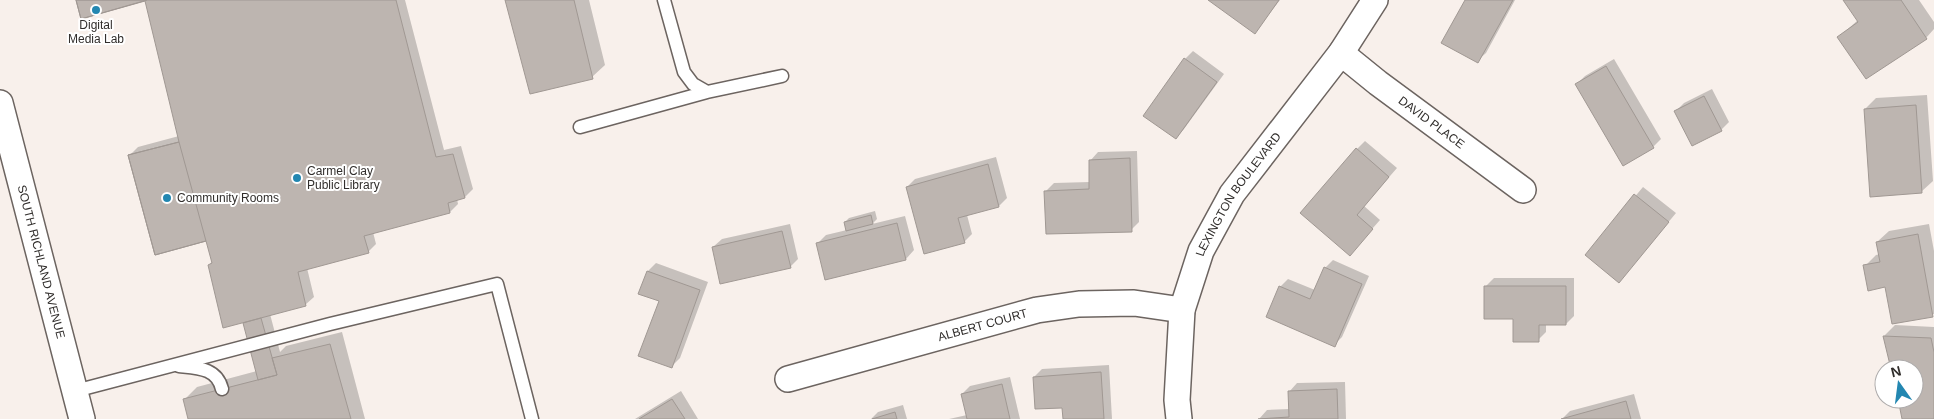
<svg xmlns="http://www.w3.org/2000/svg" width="1934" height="419" viewBox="0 0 1934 419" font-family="Helvetica,sans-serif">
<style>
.shadow{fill:#0003}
.building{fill:#bdb5b0;stroke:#a09893}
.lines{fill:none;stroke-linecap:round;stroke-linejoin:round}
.lane-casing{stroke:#6c6460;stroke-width:15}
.street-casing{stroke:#6c6460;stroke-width:28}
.lane{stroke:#fff;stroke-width:12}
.street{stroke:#fff;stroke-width:25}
.poi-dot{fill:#2387b1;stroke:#fff;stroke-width:2}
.labels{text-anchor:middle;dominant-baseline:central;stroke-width:4;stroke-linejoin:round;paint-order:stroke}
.poi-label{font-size:12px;fill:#312e2c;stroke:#fff;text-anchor:start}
.street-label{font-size:12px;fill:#312e2c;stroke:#fff}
</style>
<rect width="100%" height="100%" fill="#f8f0eb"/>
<path class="shadow" d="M146,0H405L444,150L461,146L473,189L465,197L457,199L458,204L450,212L373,232L376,244L368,252L307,268L314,297L305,305L270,314L280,352L286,346L342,332L365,419H189L184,400L197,387L257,371L244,321L209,265L213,261L207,240L130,155L138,147L179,136Z
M506,0H589L605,65L592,77Z
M1210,0H1280L1255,32Z
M1466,0H1515L1486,53L1477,61Z
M1845,0H1919L1934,22V29L1926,38L1839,37L1858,20Z
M1193,51L1224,74L1184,129L1176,138L1185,59Z
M1614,59L1661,139L1653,147L1577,84L1585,76Z
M1712,89L1729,122L1721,130L1676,111L1684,103Z
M1927,95L1933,181L1921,192L1865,109L1876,98Z
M1365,141L1397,168L1364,206L1380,220L1350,254L1357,149Z
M1137,151L1139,222L1131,230L1046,191L1054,183L1090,182V161L1098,152Z
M996,157L1007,198L999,206L967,215L972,234L964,242L907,187L915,179Z
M1643,187L1676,213L1619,282L1586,255Z
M875,211L877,219L872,224L905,216L914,250L906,259L826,278L818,243L826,235L847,230L845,222L849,218Z
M790,224L798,259L790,267L713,247L722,239Z
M1929,224L1934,251V314L1893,323L1886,286L1865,266L1876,255L1880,254L1877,242L1889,231Z
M1333,260L1369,276L1342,337L1334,345L1280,287L1288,279L1315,290L1325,268Z
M656,263L708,282L680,358L672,366L660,300L640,293L648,271Z
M1494,278H1574V316L1566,324H1546V332L1538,340L1486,286Z
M1895,325L1934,327V419H1903L1899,399H1914V369H1892L1884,336Z
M1109,365L1112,419H1064L1063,406L1034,377L1042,369Z
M1010,377L1020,419H949L967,415L962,394L970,386Z
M1345,382L1346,419H1259L1267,410L1290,409L1289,392L1297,383Z
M681,391L698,419H635Z
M1634,394L1641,419H1562L1570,411Z
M903,405L907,419H871L878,412Z"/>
<path class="building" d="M76,0H396L436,157L453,154L465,198L448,203L450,213L364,236L369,253L298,272L306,306L223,328L208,265L212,263L206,241L155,255L128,155L179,142L145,1L81,19Z
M76,0H147L81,19Z
M505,0H574L593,79L530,94Z
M1208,0H1279L1255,34Z
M1465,0H1513L1478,63L1441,43Z
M1843,0H1901L1927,39L1866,79L1837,37L1858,22Z
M1184,58L1217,82L1176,139L1143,116Z
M1606,66L1654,148L1623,166L1575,84Z
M1704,96L1722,131L1692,146L1674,111Z
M1916,105L1922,193L1870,197L1864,109Z
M179,142L206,241L155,255L128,155Z
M1356,148L1389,177L1357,215L1373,229L1350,256L1300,213Z
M1130,158L1132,232L1046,234L1044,191L1089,189V160Z
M988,164L999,207L958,218L965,243L924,254L906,187Z
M1634,194L1669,222L1619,283L1585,255Z
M871,215L873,224L846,231L844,222Z
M897,223L906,260L825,280L816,243Z
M782,231L791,268L720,284L712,247Z
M1918,234L1933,317L1892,324L1885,287L1868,291L1863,265L1880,262L1876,242Z
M1324,267L1362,284L1335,347L1266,317L1279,286L1310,299Z
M647,271L700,290L672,368L638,356L659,301L638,294Z
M1484,286H1566V325H1539V342H1513V319H1484Z
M261,318L277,375L258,380L243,323Z
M1883,336L1931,338L1934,352V419H1902L1898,399H1914V369H1891Z
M330,344L351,419H188L183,399L277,375L272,358Z
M1101,372L1104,419H1063L1062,408L1035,409L1033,377Z
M1002,384L1010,419H967L961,394Z
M1337,389L1338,419H1258L1289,417L1288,391Z
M672,399L685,419H639Z
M1626,401L1631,419H1561Z
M895,412L897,419H872Z"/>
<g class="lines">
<g class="lane-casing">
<path id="lane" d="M664,0L684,72L693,84L707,92L782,76
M580,127L707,92
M179,366C198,368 217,368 222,389
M75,391L330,324L497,284L532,419"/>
</g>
<g class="street-casing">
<g id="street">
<path id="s1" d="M1341,53L1378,83L1523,190"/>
<path id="s2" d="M0,103L82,419"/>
<path id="s3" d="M788,379L1037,310L1079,304L1134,303L1182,310"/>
<path id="s4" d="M1179,419L1177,400L1182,310L1201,251L1232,194L1341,53L1375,0"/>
</g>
</g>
<use href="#lane" class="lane"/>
<use href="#street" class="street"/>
</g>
<g class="poi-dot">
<circle cx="96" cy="10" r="5"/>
<circle cx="297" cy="178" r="5"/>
<circle cx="167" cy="198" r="5"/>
</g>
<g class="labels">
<g class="poi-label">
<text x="96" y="25" text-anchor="middle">Digital<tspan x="96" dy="14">Media Lab</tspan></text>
<text x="307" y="171">Carmel Clay<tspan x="307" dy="14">Public Library</tspan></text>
<text x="177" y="198">Community Rooms</text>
</g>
<g class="street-label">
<text stroke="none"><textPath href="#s1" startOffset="114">DAVID PLACE</textPath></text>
<text stroke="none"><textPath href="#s4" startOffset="239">LEXINGTON BOULEVARD</textPath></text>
<text stroke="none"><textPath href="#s2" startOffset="164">SOUTH RICHLAND AVENUE</textPath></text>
<text stroke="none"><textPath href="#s3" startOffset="202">ALBERT COURT</textPath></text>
</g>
</g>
<g transform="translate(1899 384) rotate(346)"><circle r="24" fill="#ffffff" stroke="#adabab"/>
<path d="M0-4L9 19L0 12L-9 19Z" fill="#2387b1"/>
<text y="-8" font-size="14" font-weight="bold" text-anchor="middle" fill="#312e2c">N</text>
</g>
</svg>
